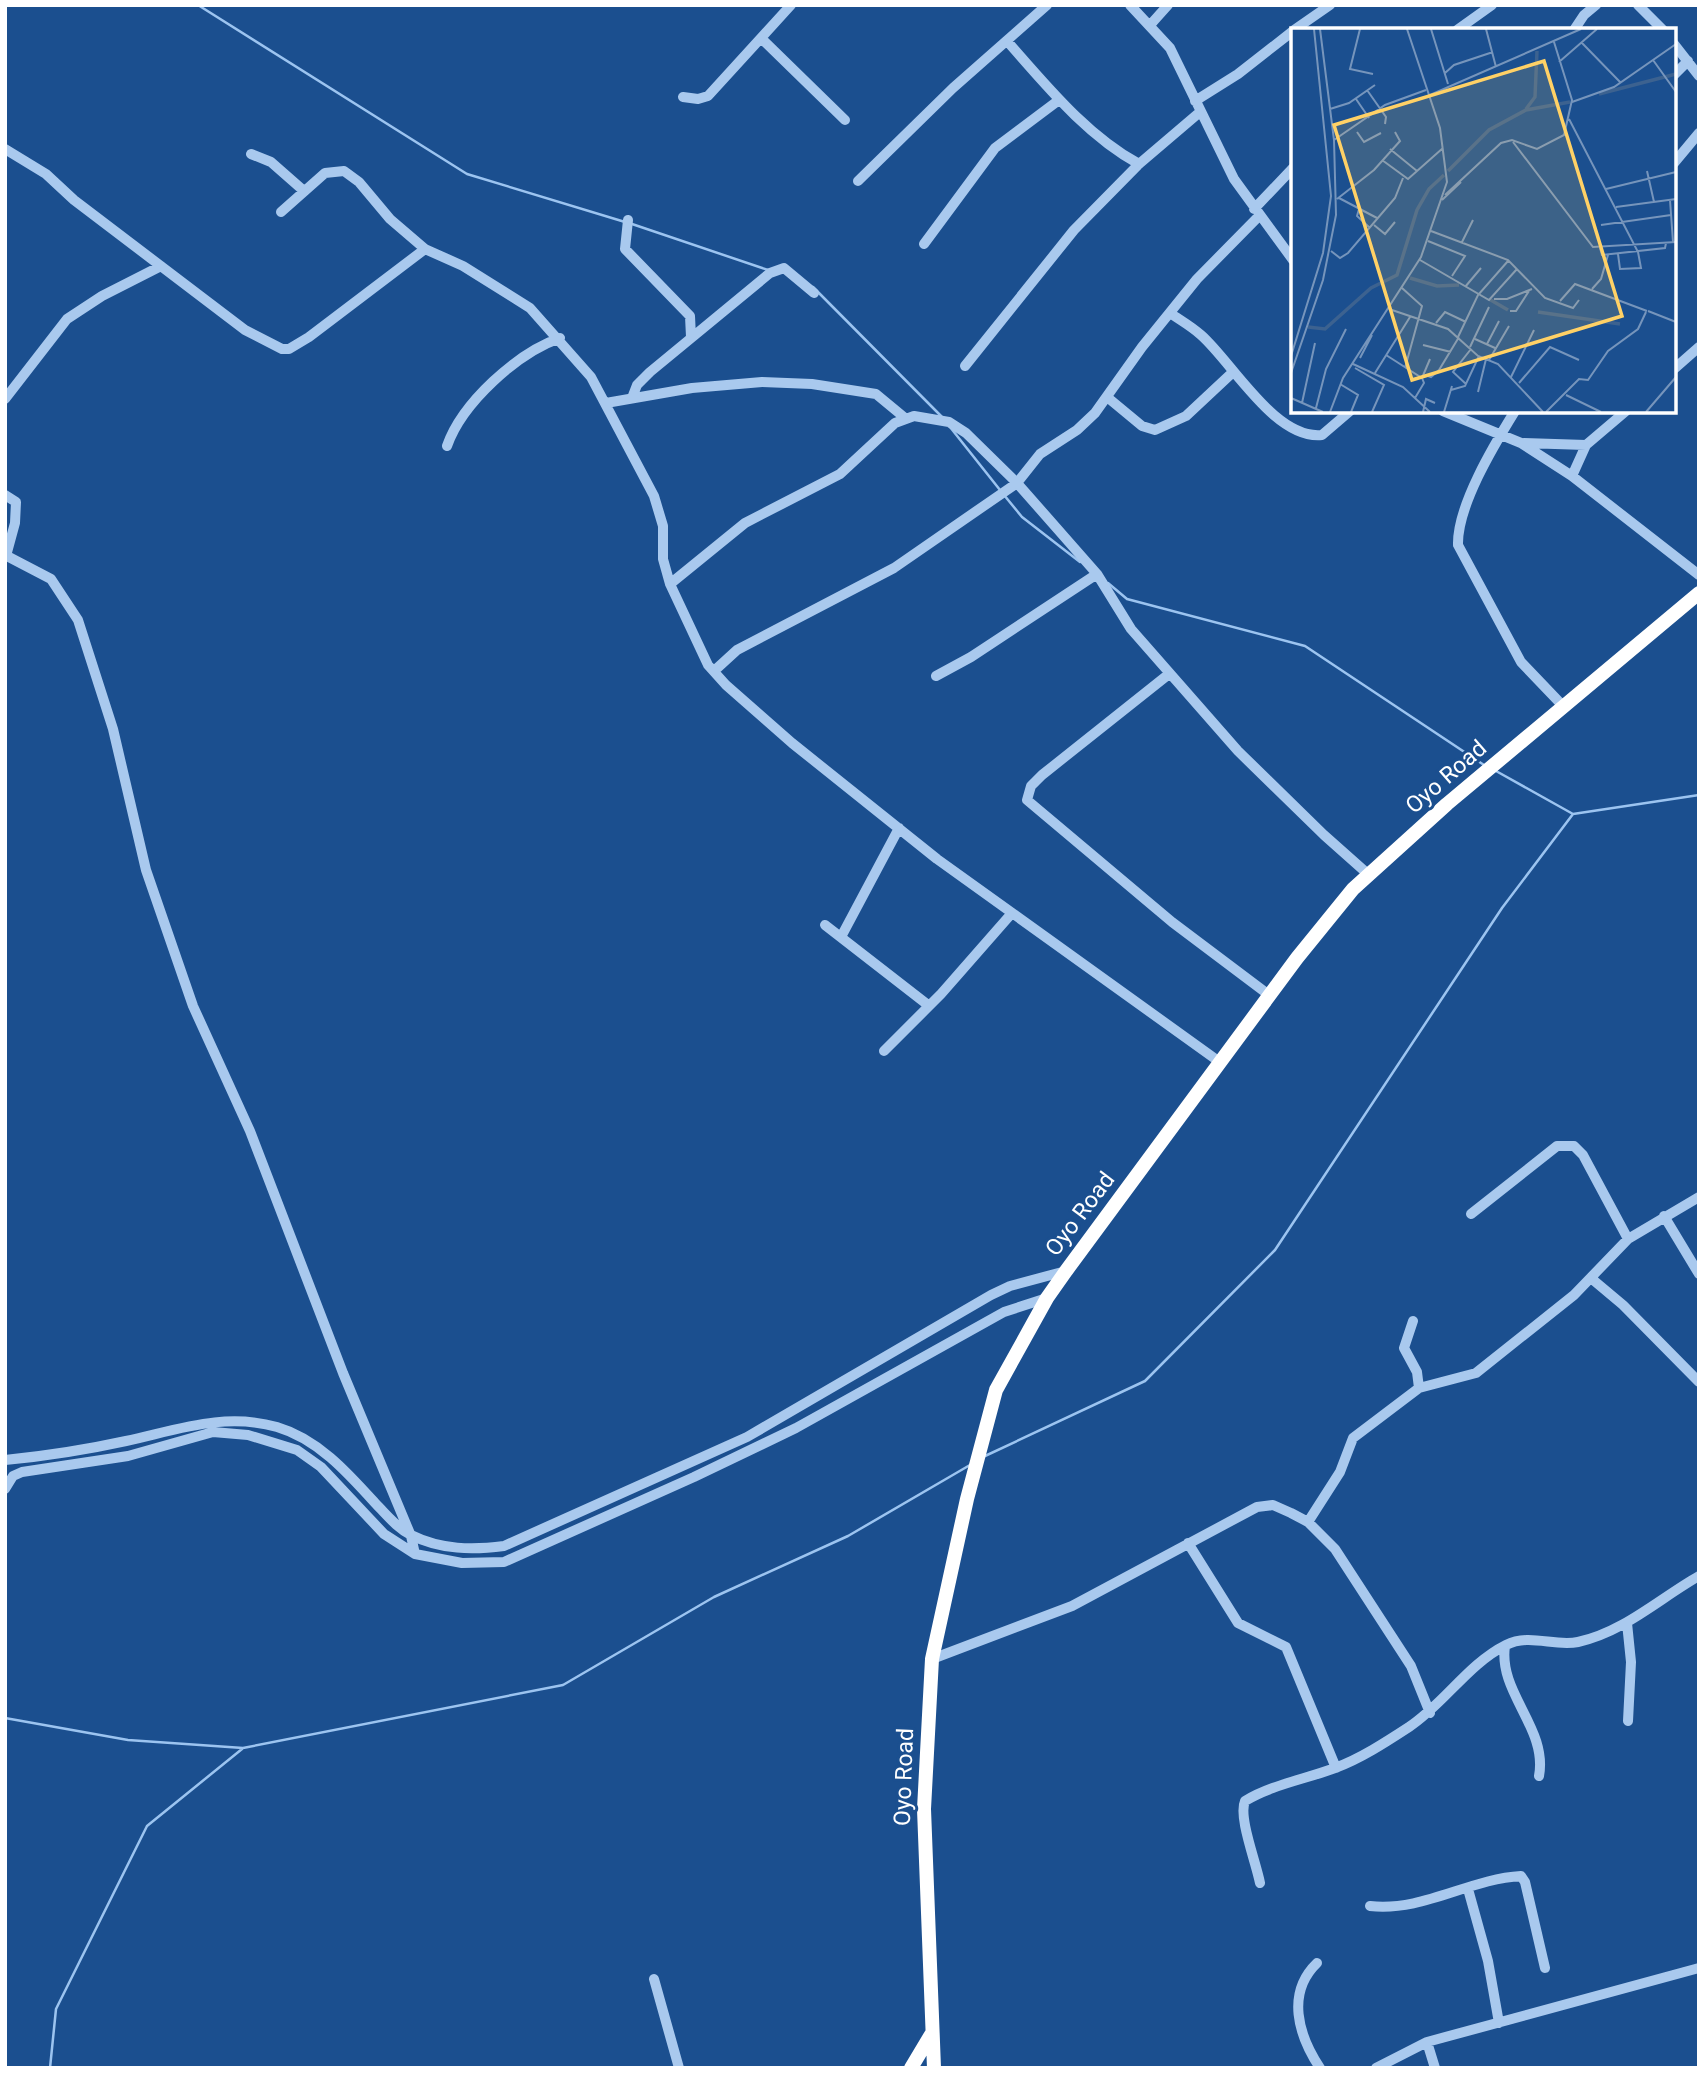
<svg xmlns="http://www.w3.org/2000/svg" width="1704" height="2073" viewBox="0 0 1704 2073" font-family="Roboto,sans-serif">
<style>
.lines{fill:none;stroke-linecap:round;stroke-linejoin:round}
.stream{stroke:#9cc4f0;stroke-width:2.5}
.minor{stroke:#a9c9ee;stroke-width:10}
.highway{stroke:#fff;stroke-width:14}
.labels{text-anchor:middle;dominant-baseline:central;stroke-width:6;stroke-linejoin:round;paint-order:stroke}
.street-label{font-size:23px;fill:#fff;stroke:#1b4f8f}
.inset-river{fill:none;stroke:#3c6290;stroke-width:3.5}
.inset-road{fill:none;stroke:#7695bc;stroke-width:2}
.view{fill:#ffd166;fill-opacity:0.15;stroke:#ffd166;stroke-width:3.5}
.inset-edge{fill:none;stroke:#fff;stroke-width:3.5}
</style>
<rect width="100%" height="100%" fill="#1b4f8f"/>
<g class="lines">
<path class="stream" d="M198,5L467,174L625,222
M632,224L768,270
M813,287L944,419
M950,427L1000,490
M1004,495L1022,517L1080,562
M1108,583L1127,599L1305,646L1484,765
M1496,771L1573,814
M985,1456L1145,1381L1275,1250L1502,908L1573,814L1699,795
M5,1718L128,1740L243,1748L563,1685L714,1597L848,1536L970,1465
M50,2068L56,2009L147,1826L242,1749"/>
<path class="minor" d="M1130,5L1170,48L1234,179L1293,260
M1638,5L1663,30
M1151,24L1168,5
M1294,30L1330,5
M1457,30L1492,5
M1574,30L1584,15L1596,5
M762,39L845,120
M1007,41C1046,85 1086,135 1139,164
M1674,44L1699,76
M1674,75L1688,61
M683,97L698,99L708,96L791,5
M1195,101L1238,74L1293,31
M5,149L46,174L74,200L245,330L282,349H289L309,337L425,249
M251,154L271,162L304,191
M1674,163L1699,133
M858,181L953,88L1047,5
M1254,209L1293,168
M281,212L325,173L344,171L359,182L390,219L425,249L463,266L530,308L591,377L654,496L663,526V559L670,584L708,665L726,685L792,743L937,859L1221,1063
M628,220L625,249L690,316L691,337
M924,244L995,148L1059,100
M1170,313C1180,320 1191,326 1201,335C1232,362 1275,440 1322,435L1350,411
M965,366L1074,230L1139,164L1200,112
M1674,369L1699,347
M1107,397L1142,426L1155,430L1186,416L1232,373
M632,398L637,385L650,372L770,273L784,268L814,293
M5,399L67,319L102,296L161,266
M606,403L692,388L762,382L812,384L876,394L905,418
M1443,411L1521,443L1572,476L1699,575
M1515,411C1494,445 1457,506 1458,545L1521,662L1564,707
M1524,443L1586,445
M447,446C462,403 517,353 560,338
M1572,476L1586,445L1626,411
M5,495L16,502L15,523L6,556
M5,555L51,579L78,620L113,729L146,870L193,1006L250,1131L343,1373L411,1536L415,1554
M670,584L745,523L840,474L895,423L914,416L949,422L966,433L1017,483L1097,574L1131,629L1238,751L1324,835L1369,875
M714,671L737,650L894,568L1017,483L1040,454L1077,430L1095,413L1142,347L1197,279L1259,216
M1169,674L1042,775L1031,786L1027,800L1172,922L1269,995
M936,676L971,657L1097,574
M825,925L928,1005
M841,937L899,828
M884,1051L941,994L1012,913
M1471,1214L1557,1146H1574L1583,1155L1628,1239
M1664,1216L1699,1274
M1592,1279L1623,1305L1699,1382
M1413,1321L1404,1348L1417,1372L1419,1388
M5,1460C46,1456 85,1450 126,1441C177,1430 224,1412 277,1427C318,1439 348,1473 376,1504C387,1515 397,1528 411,1535C441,1550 473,1550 504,1546L747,1437L991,1295L1010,1286L1066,1271
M5,1489L13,1476L22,1472L128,1456L213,1432L248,1435L297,1450L321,1467L384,1534L415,1554L462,1563L504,1562L694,1477L796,1428L1004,1312L1047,1298
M1308,1522L1340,1472L1353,1438L1419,1388L1476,1373L1574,1295L1628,1239L1699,1197
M1188,1543L1238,1623L1286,1647L1336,1768
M1627,1623L1631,1662L1628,1721
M1505,1646C1498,1693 1548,1728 1539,1776
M932,1659L1072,1606L1257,1507L1273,1505L1291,1513L1308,1522L1335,1549L1411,1666L1430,1713
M1260,1883C1256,1862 1238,1817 1245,1801C1271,1785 1306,1779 1335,1768C1360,1759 1386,1742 1409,1727C1444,1704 1468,1664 1506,1645C1530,1633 1554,1647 1578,1642C1624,1632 1660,1598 1699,1576
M1468,1889L1488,1961L1499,2023
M1370,1906C1423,1912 1469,1879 1521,1876L1525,1882L1545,1968
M1317,1963C1286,1993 1298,2035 1320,2068
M654,1979L679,2068
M1427,2042L1435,2068
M1376,2068L1427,2042L1699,1968"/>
<path class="highway" d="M911,2068L932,2033
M934,2068L924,1809L932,1659L967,1499L996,1390L1047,1298L1066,1271L1297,958L1353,889L1447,804L1699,593"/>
</g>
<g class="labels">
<g class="street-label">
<text transform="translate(1446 777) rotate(-41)">Oyo Road</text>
<text transform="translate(1080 1214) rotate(-53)">Oyo Road</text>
<text transform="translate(904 1777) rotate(-88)">Oyo Road</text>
</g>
</g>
<g transform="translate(1291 28)">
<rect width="385" height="385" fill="#1b4f8f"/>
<path class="inset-river" d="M308,66L385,46M235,81L244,69L246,23M157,143L198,102L235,82L279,74M119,250L146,258L168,257M198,271L217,282M247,284L329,296M17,299L34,301L80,260L106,247L126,182L138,161L153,147"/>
<path class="inset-road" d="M69,1L59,41L82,46M140,1L157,56M195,1L205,39M291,15L330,55M362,32L385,64M268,34L306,1M154,45L163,37L202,24M76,62L95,89L94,96M139,67L290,1M65,71L78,90M281,74L323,59L385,16M39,81L58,75L84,57M278,91L347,224L350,240L329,241L327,226M66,104L73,114L90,105M43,112L94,77L135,62M222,114L302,219L385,214M99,121L126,143M91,132L117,151L152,120M356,143L363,174M315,161L385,144M154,167L210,115L221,112L246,121L273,107L281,72L263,14M48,170L86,190M46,171L83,142L109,113L104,104M151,172L170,154M379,172L382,214M325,179L385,171M68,181L66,188L79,200M83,197L94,206L104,194M310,197L380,187M140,203L217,232L254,270L282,280L288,272M137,213L174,228L161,248M171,214L182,192M309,220L311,227L374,220L375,215M40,223L49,230L57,225L104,170L112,150M129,232L198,272L226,241M174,259L190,240M111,260L131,278L114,340M301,261L310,251L317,227M203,271H216L241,261M269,273L284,256L356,283M98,281L157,301L187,328L207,336L252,384M219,283H225L238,263M357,283L385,294M145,295L154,284L175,294M167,309L187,267L217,233M184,311L204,320M196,316L208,293M132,317L160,324M179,319L198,279M95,327L131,350L139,331M0,328L32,225L40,168L23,1M69,330L81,307M198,332L218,298M62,336L112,359L139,384M64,340L93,357L81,384M0,345L32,252L45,187L43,112L29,1M84,345L119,289M134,347L140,349L148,342L168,309M220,349L243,302M228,355L259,319L288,332M49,356L67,367L60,384M175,356L162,344L180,321M160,362L174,358L188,328M187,364L195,331M275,367L310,384M0,370L32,384M124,370L133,355L131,350M11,375L24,315M25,380L35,341L55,301M39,384L52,350L130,229L156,154L149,100L116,1M132,384L135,371L144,375M153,384L161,358M255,384L288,351L297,352L317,323L347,301L355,284M355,384L385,349"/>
<path class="view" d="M253,33L331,288L121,352L43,97Z"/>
<rect width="385" height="385" class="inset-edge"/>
</g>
<rect width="1704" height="2073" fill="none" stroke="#ffffff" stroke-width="14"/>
</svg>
